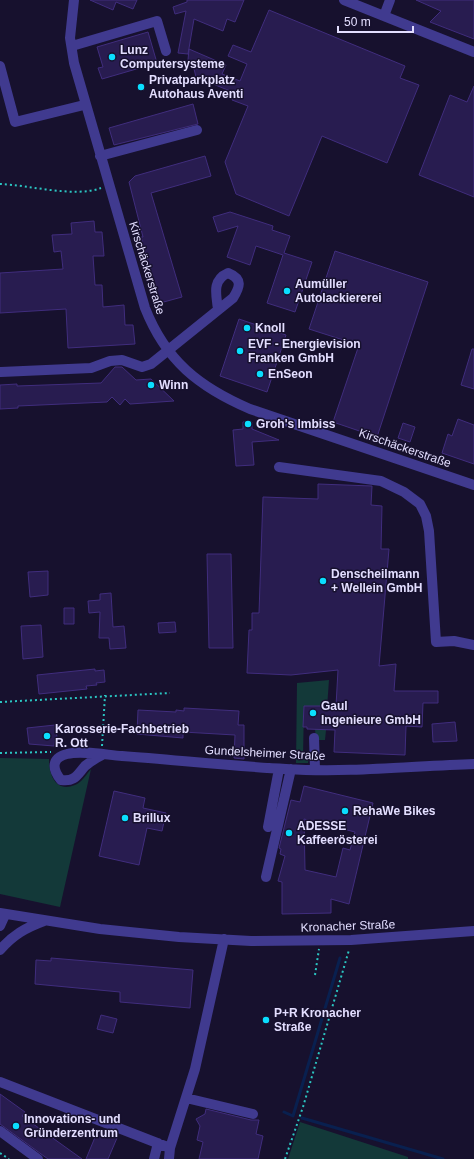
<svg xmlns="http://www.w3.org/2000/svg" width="474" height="1159" viewBox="0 0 474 1159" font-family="Arial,sans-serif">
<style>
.green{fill:#133939}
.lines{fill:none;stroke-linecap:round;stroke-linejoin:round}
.stream{stroke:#09204f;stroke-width:3}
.building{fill:#281c50;stroke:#402d7d;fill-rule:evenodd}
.path{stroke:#2bc6c2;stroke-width:2;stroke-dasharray:2 3;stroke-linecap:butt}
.minor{stroke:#403a8f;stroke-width:10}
.poi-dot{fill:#0adeff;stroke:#17112e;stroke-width:1.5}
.labels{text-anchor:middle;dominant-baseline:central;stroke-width:3;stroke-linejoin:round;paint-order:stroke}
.poi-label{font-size:12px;font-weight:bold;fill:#e3deff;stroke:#17112e;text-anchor:start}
.street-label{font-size:12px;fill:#e3deff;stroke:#17112e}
</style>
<rect width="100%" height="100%" fill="#17112e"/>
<path class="green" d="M329,680L326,722L304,706L303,757H309L308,763H296L297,683Z
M315,729L326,730L325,740H316Z
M0,758L49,759C49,774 55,793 75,785C81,783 86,775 91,769L60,907L0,894Z
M300,1122L408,1157V1159H288Z"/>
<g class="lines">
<path class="stream" d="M284,1112L293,1116L340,958
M302,1118L443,1159"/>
</g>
<path class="building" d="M90,0H137L133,9L116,2L113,10Z
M187,0H244L235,22L227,19L223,31L194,19L188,54L178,53L186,11L175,14L173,7L187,2Z
M416,0H474V39L430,22L441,11Z
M269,10L405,66L400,78L419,85L387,163L322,136L289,216L236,194L225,162L248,106L232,100L235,93L196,77L192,61L188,60L189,49L226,65L222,74L240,81L247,64L228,56L233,45L251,52Z
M148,32L157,63L102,79L98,68L103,67L97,47Z
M474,86V197L419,175L450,95L467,102Z
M193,104L198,124L114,145L109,128Z
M205,156L211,176L151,193L182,297L160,303L141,237H143L129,182L135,176Z
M230,212L273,226L272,230L290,236L284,253L312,262L295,312L267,303L283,255L256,246L250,265L227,257L238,226L218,232L213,217Z
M94,221L95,232H102L104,256H93L95,285H102L103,307L124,305L125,325H133L135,344L68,348L66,309L0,313V273L63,269L61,251L54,252L52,235L72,234L71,223Z
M335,251L428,282L377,437L333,422L359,345L309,329Z
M239,319L286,335L267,392L220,376Z
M472,349H474V389L461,385Z
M115,367H122L136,380L151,379L174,401L130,404L125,399L120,405L112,397L107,402L18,406V408L0,409V385L17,384V386L101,383Z
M458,419L474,425V464L442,453L448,434L452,436Z
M243,422H252V429L279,440L252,442L254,465L236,466L233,430L243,429Z
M403,423L415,427L410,442L398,438Z
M318,484L372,486L371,505L382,506L381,549H389L379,666L396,664L394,691H438V703H423L422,727L406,726L405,755L334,752L335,730L307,729V727H303L304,706H336L338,670L291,675L247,673L249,630H252V613H259L263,497L318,499Z
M207,554H231L233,648H209Z
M48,571V595L30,597L28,572Z
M111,593L113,627L124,626L126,648L110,649L109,638H99L100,612L89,613L88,601L100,600V594Z
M64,608H74V624H64Z
M175,622L176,632L159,633L158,623Z
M41,625L43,657L23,659L21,626Z
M95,669V671L104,670L105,682L96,683L97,685L86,686L87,689L39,694L37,675Z
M184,708L239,711L238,725H244V759L234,758L235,735L183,732V738L137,734L138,710L176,712V710L184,711Z
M455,722L457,741L433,742L432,724Z
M55,725L57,737H55L54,746L29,744L27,728Z
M304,786L373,803L349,904L331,899V913L282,914V882L278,881L285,856L280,854L281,849L279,848L291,800L300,802ZM304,819L355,832L350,850L343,848L336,877L305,870Z
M114,791L145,798L143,808L166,813L162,831L147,828L139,865L99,856Z
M51,958L193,970L190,1008L120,1002V992L35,984L36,960L51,961Z
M101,1015L117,1019L113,1033L97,1029Z
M0,1094L25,1112L22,1116L82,1159H48L0,1124Z
M206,1109L251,1120H259L256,1134L263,1136L258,1159H199L203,1142L197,1140L200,1126L196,1119L205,1114Z
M98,1130L117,1138L108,1159H86Z"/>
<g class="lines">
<path class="path" d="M0,184C29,185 75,198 101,188
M0,702L170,693
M102,746L105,695
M0,753L51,752
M315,975L319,949
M0,1153L9,1159
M285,1159L303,1107L349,950"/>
<path class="minor" d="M74,0L70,38L74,63L145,308C166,361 199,387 250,409L474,485
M344,0L474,52
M384,16L390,0
M72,46L157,21L166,51
M0,66L15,122L84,105
M100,156L197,130
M1,372L91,368L110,361L122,360L142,367L151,364L233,298C240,287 243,279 228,273C212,280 216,294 218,309
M279,467L381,481L404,492L420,504L426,516L429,531L436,642L454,641L474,645
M314,738L315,769
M102,755C96,758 90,762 85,766C77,775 75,782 61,780C52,769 51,758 67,754C81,750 107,755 122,756C176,760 231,766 286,769C348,773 412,766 474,764
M268,827L279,769
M266,877L291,769
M0,913L100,929L179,937L251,941L351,940L474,931
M0,926L5,915
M0,950C13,935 25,928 44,921
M0,1082L170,1148
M186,1098L253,1114
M0,1131L38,1159
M154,1159L158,1143
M169,1159L170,1148L195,1069L224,939"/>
</g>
<g class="poi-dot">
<circle cx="112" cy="57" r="4"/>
<circle cx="141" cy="87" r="4"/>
<circle cx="287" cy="291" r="4"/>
<circle cx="247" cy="328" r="4"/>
<circle cx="240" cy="351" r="4"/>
<circle cx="260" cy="374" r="4"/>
<circle cx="151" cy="385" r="4"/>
<circle cx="248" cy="424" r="4"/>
<circle cx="323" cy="581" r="4"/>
<circle cx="313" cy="713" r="4"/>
<circle cx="47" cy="736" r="4"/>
<circle cx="345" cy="811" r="4"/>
<circle cx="125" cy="818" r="4"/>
<circle cx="289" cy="833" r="4"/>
<circle cx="266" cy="1020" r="4"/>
<circle cx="16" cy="1126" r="4"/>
</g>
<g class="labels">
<g class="poi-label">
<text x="120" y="50">Lunz<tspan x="120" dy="14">Computersysteme</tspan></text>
<text x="149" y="80">Privatparkplatz<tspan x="149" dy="14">Autohaus Aventi</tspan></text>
<text x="295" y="284">Aumüller<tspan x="295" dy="14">Autolackiererei</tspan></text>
<text x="255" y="328">Knoll</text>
<text x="248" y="344">EVF - Energievision<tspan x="248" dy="14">Franken GmbH</tspan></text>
<text x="268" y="374">EnSeon</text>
<text x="159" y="385">Winn</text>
<text x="256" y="424">Groh's Imbiss</text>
<text x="331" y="574">Denscheilmann<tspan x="331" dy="14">+ Wellein GmbH</tspan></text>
<text x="321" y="706">Gaul<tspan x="321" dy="14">Ingenieure GmbH</tspan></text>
<text x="55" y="729">Karosserie-Fachbetrieb<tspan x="55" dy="14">R. Ott</tspan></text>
<text x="353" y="811">RehaWe Bikes</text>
<text x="133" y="818">Brillux</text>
<text x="297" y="826">ADESSE<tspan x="297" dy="14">Kaffeerösterei</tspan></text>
<text x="274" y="1013">P+R Kronacher<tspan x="274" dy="14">Straße</tspan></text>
<text x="24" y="1119">Innovations- und<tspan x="24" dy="14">Gründerzentrum</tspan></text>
</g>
<g class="street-label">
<text transform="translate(147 268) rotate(73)">Kirschäckerstraße</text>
<text transform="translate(405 448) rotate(19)">Kirschäckerstraße</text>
<text transform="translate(265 753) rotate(3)">Gundelsheimer Straße</text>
<text transform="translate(348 926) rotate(-2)">Kronacher Straße</text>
</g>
</g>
<path d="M338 26v6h75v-6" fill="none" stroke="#e3deff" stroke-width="2"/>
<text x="344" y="26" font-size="12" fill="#e3deff" stroke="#17112e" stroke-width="3" paint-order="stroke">50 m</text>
</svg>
